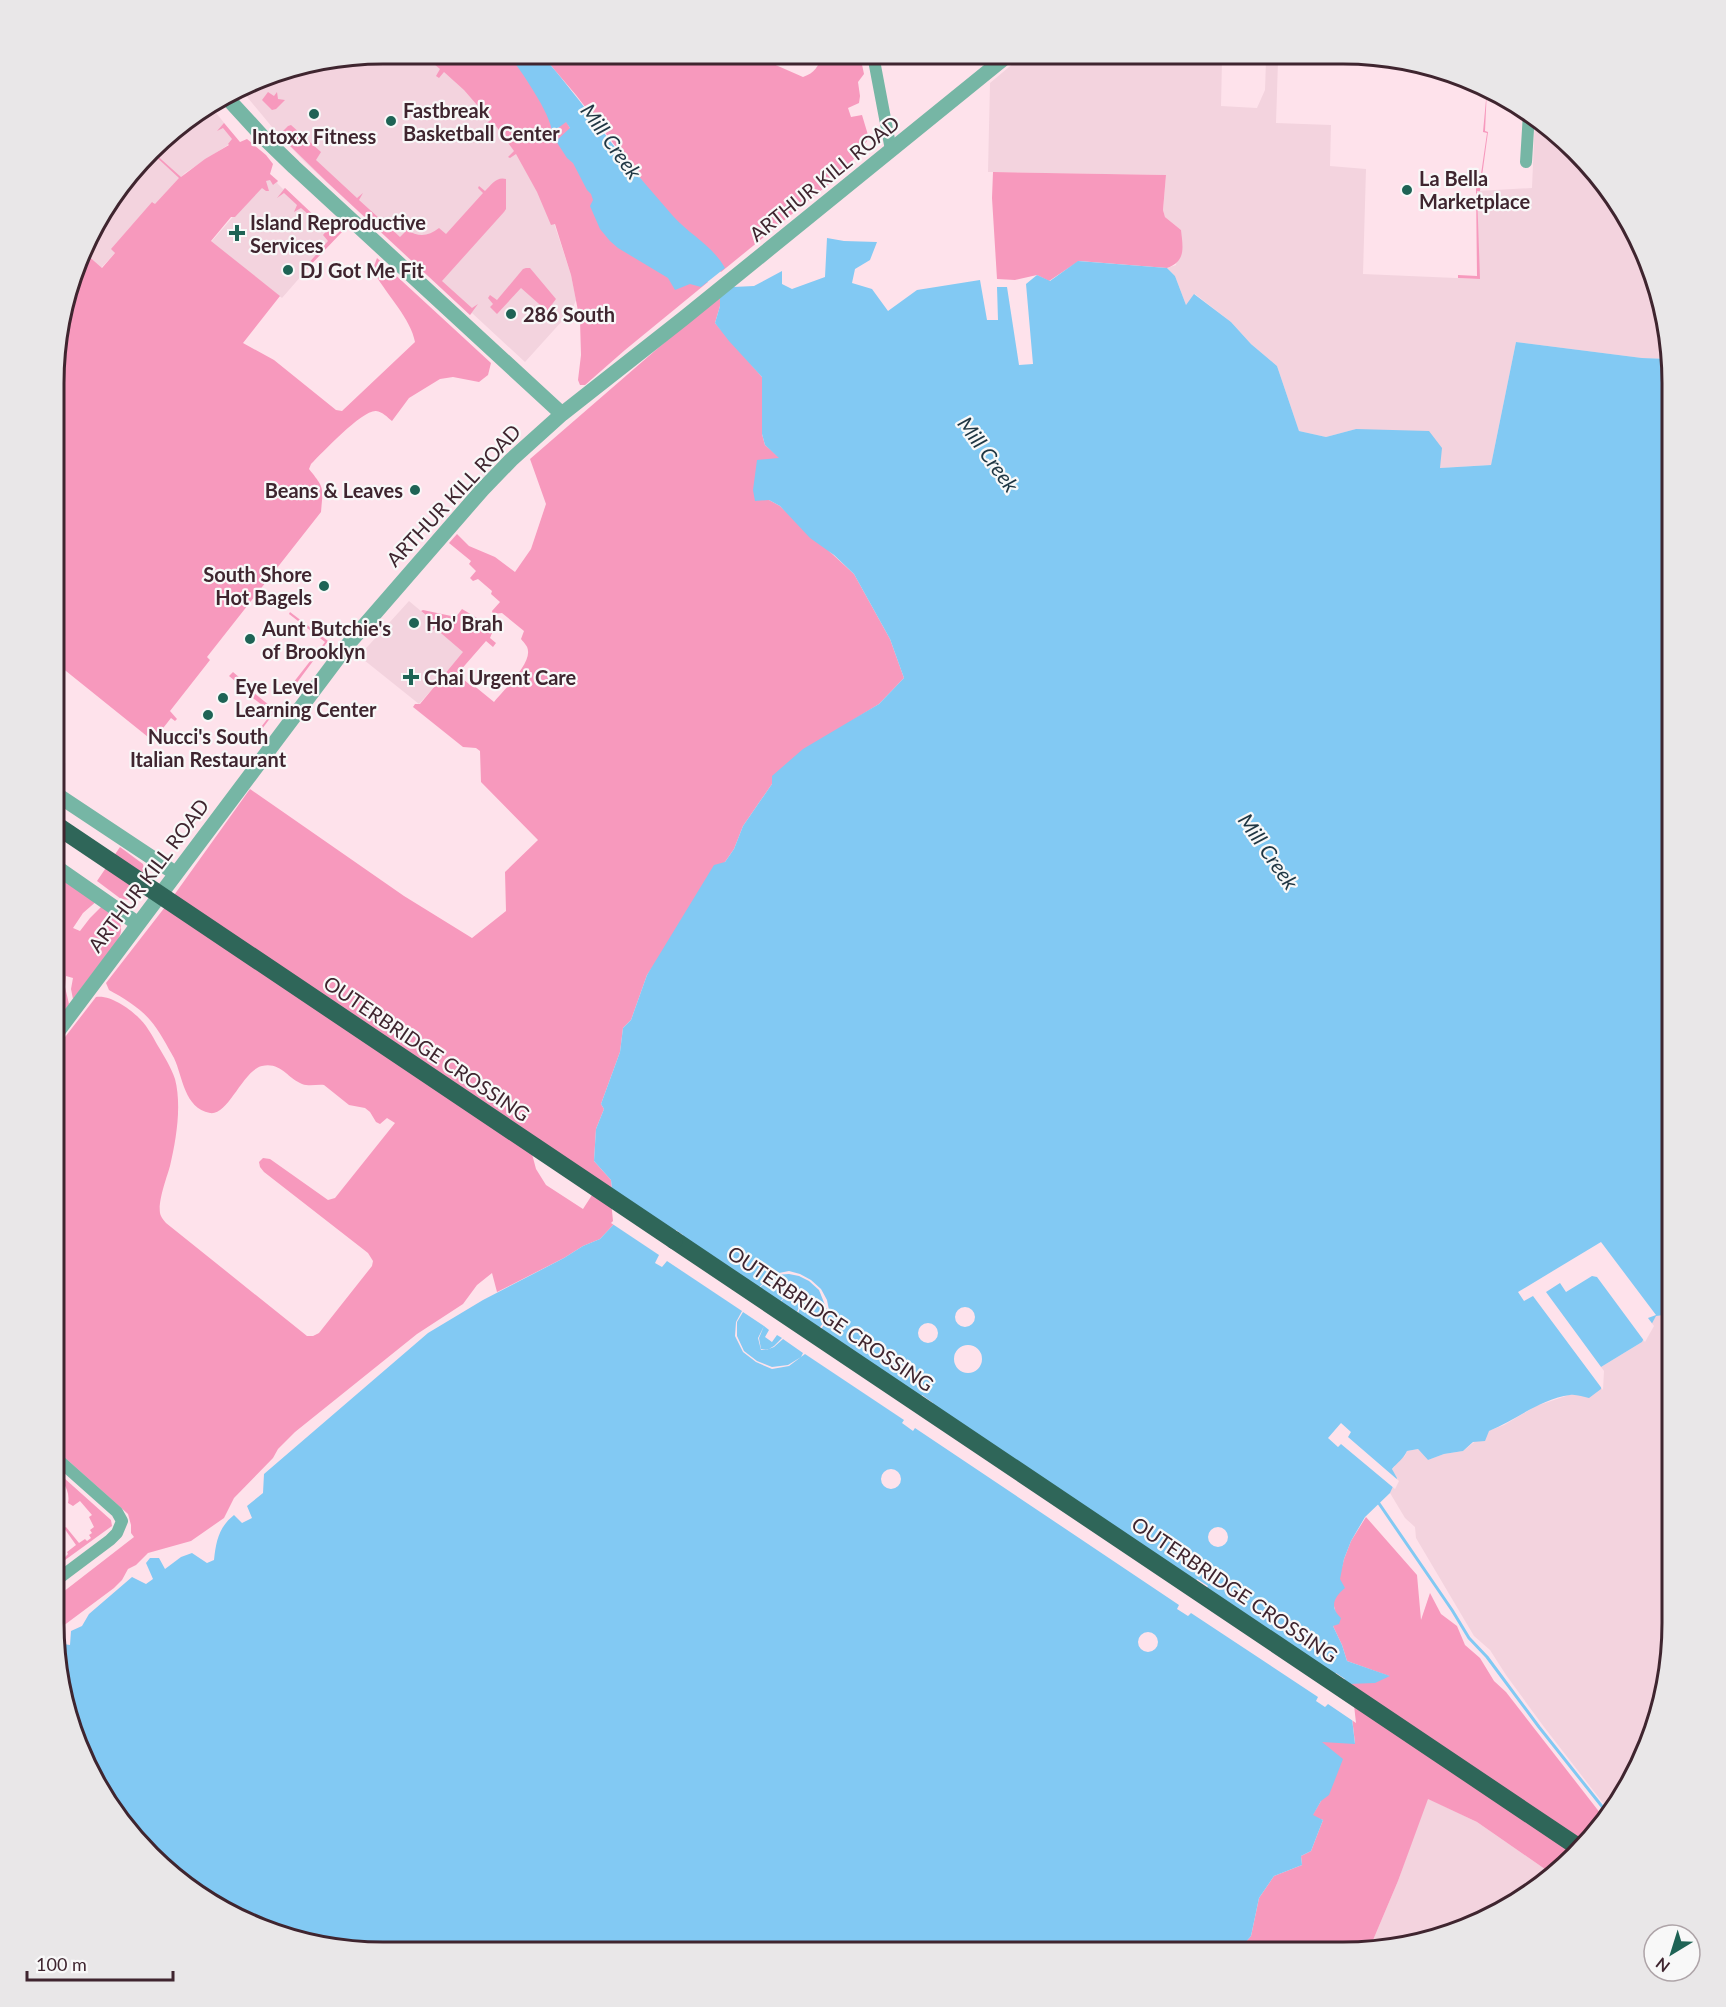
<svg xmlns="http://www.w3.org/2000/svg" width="1726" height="2007" viewBox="0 0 1726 2007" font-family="Lato,sans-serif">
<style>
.built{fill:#f3d3de}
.green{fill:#f799bd;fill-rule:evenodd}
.water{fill:#82c9f3}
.pier{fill:#fee2eb;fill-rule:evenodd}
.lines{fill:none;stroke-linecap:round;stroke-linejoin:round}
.stream{stroke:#82c9f3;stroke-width:3}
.minor{stroke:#76b6a5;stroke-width:12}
.tertiary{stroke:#76b6a5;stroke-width:15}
.motorway{stroke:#2f6659;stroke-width:18}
.motorway-bridge{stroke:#2f6659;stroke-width:18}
.poi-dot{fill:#1e6355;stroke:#f8f8f8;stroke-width:2}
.labels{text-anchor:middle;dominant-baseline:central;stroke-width:4.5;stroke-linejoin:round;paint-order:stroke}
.poi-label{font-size:20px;font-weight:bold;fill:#3f252f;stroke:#f8f8f8;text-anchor:start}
.street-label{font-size:20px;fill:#3f252f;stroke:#f8f8f8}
.water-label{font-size:21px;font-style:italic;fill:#1f3643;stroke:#f8f8f8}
.rim{fill:none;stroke:#3f252f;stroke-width:3}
</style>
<rect width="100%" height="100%" fill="#fee2eb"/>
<path class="built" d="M384,54H427L451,73L523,157L554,223L571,275L576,300L572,310L525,362L472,313L470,315L305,162L277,133L243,92L278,72Z
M1028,56L1222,60L1221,106L1257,108L1265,90L1266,61H1278L1276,123L1331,125L1330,166L1366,169L1363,274L1479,279L1477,191L1532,188L1535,117L1576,151L1628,219L1661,298L1669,359L1642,358L1516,342L1491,465L1440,468L1356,429L1326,437L1299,431L1277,366L1251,344L1231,322L1195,294L1186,305L1175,276L1167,268L1176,265L1181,230L1165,217L1163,210L1166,175L988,172L990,83L1021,57Z
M213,109L237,139L185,173L155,205L153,202L112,249L115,253L101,268L86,254L98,219L167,136Z
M270,174L278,181L277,183L283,189L285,188L321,222L320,224L336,236L282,298L211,242Z
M409,601L467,650L419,704L359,656Z
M1671,1314V1645L1655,1729L1628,1788L1610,1812L1544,1727L1506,1675L1490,1650L1474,1636L1416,1538L1415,1527L1405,1518L1390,1493L1397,1478L1392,1470L1399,1460L1405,1456L1407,1451L1418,1449L1428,1460L1444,1454L1463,1451L1488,1431L1504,1425L1536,1406L1572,1394L1601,1389V1367L1642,1342L1656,1315Z
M1427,1798L1477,1822L1552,1874L1507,1909L1428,1942L1368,1952L1398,1881Z"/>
<path class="green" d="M422,54H515L566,121L583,151L708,282L625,350L585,385H580L578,380L581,355L580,321L571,275L555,224L551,225L537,192L516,154L510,158L508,157L514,151L496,126L489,130L485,125L490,120L464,90L444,72L439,78L436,76L440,69Z
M541,54L753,55L803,77C815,73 818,66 823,55H860L864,74L858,82L860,96L859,103L848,108L851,117L862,115L868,135L867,141L845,171L721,272L680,230L576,95Z
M1487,89L1485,131L1488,132L1480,191H1477L1480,279L1458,278V275L1477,276L1476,188H1479L1487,133L1483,132Z
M268,92L274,96L277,92L278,99L285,100L276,109L272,110L262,100Z
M224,123L240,142L247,139L266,155L273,164L270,174L278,181L273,185L270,180L266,181L269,191H266L262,188L235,217H231L211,241L280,296L243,343L274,360L336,410L342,411L415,342C411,319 387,295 375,274L373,269L377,258L491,363L488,375L479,382L453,377L440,379L409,398L392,421C387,417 383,412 376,411C362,410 322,453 311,464L309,469C325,489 323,487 321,512L207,657L210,660L170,711L177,719L175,721L171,718L153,741L56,663L57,340L86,254L102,268L115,253L111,249L152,202L155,204L179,178L152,153L153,152L181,177L205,159L229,145L228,144L232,139L223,128L217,131Z
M291,125L321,152L316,160L357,198L363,193L359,200L400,237L407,230C418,237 428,237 439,228L446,234L483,193L478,188L479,186L485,191C491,185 497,176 506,179V209L504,212L442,281L472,308L478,304L470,315L327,182L279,135L288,126Z
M993,172L1166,175L1163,210L1165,217L1181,230C1183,248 1186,261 1167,268L1079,261L1049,281L1037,275L1015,280L997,279L992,198Z
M285,188L321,222L315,229L313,228L317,222L301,208L294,212L297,205L284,193L277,198Z
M328,229L336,235L340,231L342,232L302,274L300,273L328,241L323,235Z
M526,268H530L556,299L547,311L521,288L497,314L490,307L493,304L488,298L490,295L497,300L523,269Z
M720,297V306L715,323L762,377V434L765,445L780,458L769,500L780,506L854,574L890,639L904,678L879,704L845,725L772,784L743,826L734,849L647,975L631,1020L623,1028L620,1052L601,1104L604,1109L596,1129L594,1161L611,1180L616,1222L600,1239L583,1246L564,1258L497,1292L492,1273L477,1285L463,1304L417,1334L295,1432L278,1449L273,1458L234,1498L224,1518L191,1541L148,1553L136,1565L128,1569L122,1580L114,1588L55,1632L54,1599L134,1537L131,1533V1525L128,1514L54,1448L55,1050L96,997C110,995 127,1007 137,1016C146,1024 152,1035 158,1046C164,1056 171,1067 175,1079C182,1106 176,1140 170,1166C167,1177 156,1206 161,1216C162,1218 164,1221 166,1223L307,1336H313L319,1333L372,1266L373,1261L368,1253L264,1172L260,1167L259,1162L263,1158L270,1159L328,1200L335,1198L395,1123L387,1118L380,1124L376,1122L370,1112L365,1108L349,1105L324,1085C317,1084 310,1087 302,1084C287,1078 281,1062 262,1066C243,1070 228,1116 210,1113C184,1108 183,1077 174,1058C167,1046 159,1030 150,1020C140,1008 122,997 109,990L106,983L172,898L250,789L404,896L472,938L506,911L505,872L538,840L481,782L480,751L476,748L463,747L413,707L415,704H420L463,652L435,628L429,634L428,633L436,623L421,611L423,610L456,617L462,609L494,628L490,638L496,643L493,647L486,641L459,672L463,676L462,678L470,685L472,684L494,702C503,691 530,665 528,651C528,646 524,643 521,639L524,631L502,613L493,614L492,611L500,602L491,594L492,591L478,579L473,581L470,578L476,571L469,564L471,561L449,543L457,534L469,546L495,557L515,572L531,549L546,504L530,459L702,310ZM532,1154L592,1195L583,1209L546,1185L536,1169Z
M290,612L328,641L287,696L279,688L286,692L325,642L289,614Z
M233,672L240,678L239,681L274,709L280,705L256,737L254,736L272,713L239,687L240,685L229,676Z
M120,847L143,864L146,877L130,900L121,899L97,881Z
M62,876L98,900L83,913L73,928L80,931L90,918L103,905C115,915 128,924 117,941L73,999L71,989L73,978L66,976L65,987L69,1004L55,1025L56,886Z
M54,1469L111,1520L112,1526L54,1568L56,1564L55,1562L58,1560L55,1556L60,1552L65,1557L68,1554L67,1552L76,1545L64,1528L66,1527L79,1543L85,1539L87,1541L91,1538L89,1535L92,1533L90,1530L94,1527L89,1517L92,1515L80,1501L73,1506L68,1503C71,1489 60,1479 54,1469Z
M1366,1517L1417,1575L1421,1620L1430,1593L1441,1614L1457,1626L1465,1645L1480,1658L1494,1681L1506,1692L1604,1818L1575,1857L1552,1874L1477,1822L1428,1799L1398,1881L1368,1952H1247L1245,1943L1251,1936L1259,1898L1274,1876L1302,1865L1301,1856L1311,1851L1323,1820L1312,1816L1321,1801V1741L1355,1743L1348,1684L1389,1676L1347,1661L1342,1645L1333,1626L1336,1614L1333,1602L1344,1559L1351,1541Z"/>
<path class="water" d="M508,54H541C563,79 582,104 602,130C624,160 649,188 673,216C690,235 712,245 725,268L701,287L690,284L675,290L668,278L618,248L610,241L600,229L590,206L593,200L591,194L587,190L573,163L567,158L556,141L570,128L566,122L549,135L552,132C551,114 520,69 508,54Z
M827,238L844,241L877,242L870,260L855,269L852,283L872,289L888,311L917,290L980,280L987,320H998L997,287H1007L1019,365L1033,364L1026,284L1037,275L1050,281L1078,261L1167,268L1175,276L1186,305L1194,294L1231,322L1251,344L1277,366L1299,431L1326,437L1356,429L1429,431L1442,448L1440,468L1491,465L1516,342L1642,358L1669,359L1672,384L1671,1314L1656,1316L1642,1342L1601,1367V1389L1589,1398C1583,1397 1576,1394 1570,1395C1540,1399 1516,1420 1489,1431L1485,1441L1473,1442L1463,1451L1444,1454L1428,1460L1418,1449L1407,1451C1404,1458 1397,1463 1392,1469L1397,1478L1390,1493L1365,1517L1351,1541L1344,1559L1340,1579L1345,1588C1334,1597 1329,1607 1341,1618L1339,1624L1333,1626L1342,1645L1347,1661L1390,1676L1375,1683L1348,1684L1355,1744L1322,1742L1343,1759L1329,1795L1321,1801L1313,1815L1323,1820L1311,1851L1301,1856L1302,1865L1274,1876L1259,1898L1251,1936L1245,1943L1247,1952H362L278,1936L219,1909L150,1856L98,1788L65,1709L57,1643L70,1645L71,1631L82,1626L89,1614L132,1577L146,1584L153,1579L146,1563L150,1558H159L165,1569L181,1557L192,1553L207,1563L214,1560C216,1541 219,1527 234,1515L242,1523L252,1518L247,1506L263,1493L264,1474L428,1333L483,1300L564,1258L583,1246L600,1239L616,1222L611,1180L594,1161L596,1129L604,1109L601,1104L620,1052L623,1028L631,1020L647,975L714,865L725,862L734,849L743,826L772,784V776L803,749L879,704L904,678L890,639L854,574L834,555L810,538L780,506L769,500L755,501L753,490L757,460L779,458L765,445L762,434V377L729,341L715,323L720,306V297L733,287L754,286L782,271V284L792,289L825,277Z"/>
<path class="pier" d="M610,1191L674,1233L676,1230L683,1235L681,1238L757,1289L774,1274L789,1271L800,1274L811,1280L821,1289L827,1300L829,1310L827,1320L820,1331L920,1398L922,1395L933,1403L931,1405L1195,1582L1197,1579L1208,1586L1206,1589L1334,1675L1336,1673L1345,1679L1343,1681L1352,1687L1356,1723L1328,1704L1325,1707L1316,1701L1318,1697L1191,1613L1188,1616L1177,1609L1179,1605L915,1428L913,1431L902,1423L904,1420L805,1354L789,1366L772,1369L756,1362L743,1352L735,1336L736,1322L742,1311L667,1261L662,1267L655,1263L659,1255L611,1223L613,1221ZM789,1274L799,1276L809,1281L819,1290L827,1310L825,1320L818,1330L797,1316L802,1302L800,1289L787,1293L779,1303L758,1289L775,1275ZM800,1290L801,1302L796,1315L779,1304L787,1294ZM743,1312L764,1326L758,1338L761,1350H766L774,1347L783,1339L803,1353L801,1357L788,1365L772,1367L757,1361L744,1351L737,1336V1322ZM764,1326L769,1330L765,1337L772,1342L777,1335L782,1338L774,1346L767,1350L761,1349L759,1338Z
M1601,1242L1656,1315L1648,1318L1654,1326L1645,1342L1597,1277L1592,1276L1566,1292L1560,1283L1546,1292L1604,1371L1603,1390L1533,1296L1524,1301L1518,1292Z
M955 1317a10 10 0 1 1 20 0a10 10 0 1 1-20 0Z
M918 1333a10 10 0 1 1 20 0a10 10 0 1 1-20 0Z
M954 1359a14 14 0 1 1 28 0a14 14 0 1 1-28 0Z
M1341,1423L1351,1432L1348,1437L1399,1481L1395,1489L1341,1444L1338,1447L1328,1438Z
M881 1479a10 10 0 1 1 20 0a10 10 0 1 1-20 0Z
M1208 1537a10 10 0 1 1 20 0a10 10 0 1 1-20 0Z
M1138 1642a10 10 0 1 1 20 0a10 10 0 1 1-20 0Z"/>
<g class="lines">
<path class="stream" d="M1378,1502L1452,1610L1469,1638L1487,1657L1539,1727L1608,1814"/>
<path class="minor" d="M873,55L891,150
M1342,57L1392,59
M1526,162L1529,113
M54,1504L58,1494L54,1483
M54,1582L110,1540L117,1533L122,1521L117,1512L54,1456"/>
<path class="tertiary" d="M229,100L263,137L294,167L562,414
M56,794L175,873
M56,867L138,924
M55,1035L350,642L482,490L511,460L562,414L684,318L1007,56"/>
<path class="motorway" d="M674,1240L1581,1849"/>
<path class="motorway-bridge" d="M56,825L674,1240"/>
</g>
<g class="poi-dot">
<circle cx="314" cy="114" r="6"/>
<circle cx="391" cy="121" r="6"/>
<circle cx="1407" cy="190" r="6"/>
<path d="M234 224h6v6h6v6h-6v6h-6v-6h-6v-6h6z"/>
<circle cx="288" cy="270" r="6"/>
<circle cx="511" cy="314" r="6"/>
<circle cx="415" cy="490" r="6"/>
<circle cx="324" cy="586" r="6"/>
<circle cx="414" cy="623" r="6"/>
<circle cx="250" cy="639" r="6"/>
<path d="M408 668h6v6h6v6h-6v6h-6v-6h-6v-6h6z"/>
<circle cx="223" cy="698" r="6"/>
<circle cx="208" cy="715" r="6"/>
</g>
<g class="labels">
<g class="poi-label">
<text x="403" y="110">Fastbreak<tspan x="403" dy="23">Basketball Center</tspan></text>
<text x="314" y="136" text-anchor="middle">Intoxx Fitness</text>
<text x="1419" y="178">La Bella<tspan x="1419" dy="23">Marketplace</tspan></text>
<text x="250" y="222">Island Reproductive<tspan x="250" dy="23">Services</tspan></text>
<text x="300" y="270">DJ Got Me Fit</text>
<text x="523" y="314">286 South</text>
<text x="403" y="490" text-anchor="end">Beans &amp; Leaves</text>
<text x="312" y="574" text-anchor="end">South Shore<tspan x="312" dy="23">Hot Bagels</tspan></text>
<text x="426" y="623">Ho' Brah</text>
<text x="262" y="628">Aunt Butchie's<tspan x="262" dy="23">of Brooklyn</tspan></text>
<text x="424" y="677">Chai Urgent Care</text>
<text x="235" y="686">Eye Level<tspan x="235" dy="23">Learning Center</tspan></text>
<text x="208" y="736" text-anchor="middle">Nucci's South<tspan x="208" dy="23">Italian Restaurant</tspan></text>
</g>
<g class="street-label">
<text transform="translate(824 178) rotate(-39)">ARTHUR KILL ROAD</text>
<text transform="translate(453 495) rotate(-47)">ARTHUR KILL ROAD</text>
<text transform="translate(148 875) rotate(-53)">ARTHUR KILL ROAD</text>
<text transform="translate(427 1048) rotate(34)">OUTERBRIDGE CROSSING</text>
<text transform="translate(831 1318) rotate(34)">OUTERBRIDGE CROSSING</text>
<text transform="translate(1235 1589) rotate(34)">OUTERBRIDGE CROSSING</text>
</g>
<g class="water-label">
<text transform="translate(612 141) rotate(54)">Mill Creek</text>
<text transform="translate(989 454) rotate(54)">Mill Creek</text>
<text transform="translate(1269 851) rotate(55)">Mill Creek</text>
</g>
</g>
<path d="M0 0H1726V2007H0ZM383 64H1343A319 319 0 0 1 1662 383V1623A319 319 0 0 1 1343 1942H383A319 319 0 0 1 64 1623V383A319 319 0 0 1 383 64Z" fill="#e9e7e8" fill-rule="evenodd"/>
<path class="rim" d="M383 64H1343A319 319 0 0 1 1662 383V1623A319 319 0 0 1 1343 1942H383A319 319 0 0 1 64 1623V383A319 319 0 0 1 383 64Z"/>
<g transform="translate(1672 1953) rotate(218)"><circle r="28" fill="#f8f8f8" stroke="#aea4a8" stroke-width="1.5"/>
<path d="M0-4.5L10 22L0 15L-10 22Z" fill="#1e6355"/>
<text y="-9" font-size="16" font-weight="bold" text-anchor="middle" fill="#3f252f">N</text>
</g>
<path d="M27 1971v9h146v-9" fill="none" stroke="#3f252f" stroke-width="3"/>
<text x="36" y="1971" font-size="18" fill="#3f252f" stroke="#f8f8f8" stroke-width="4.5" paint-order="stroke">100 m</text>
</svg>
